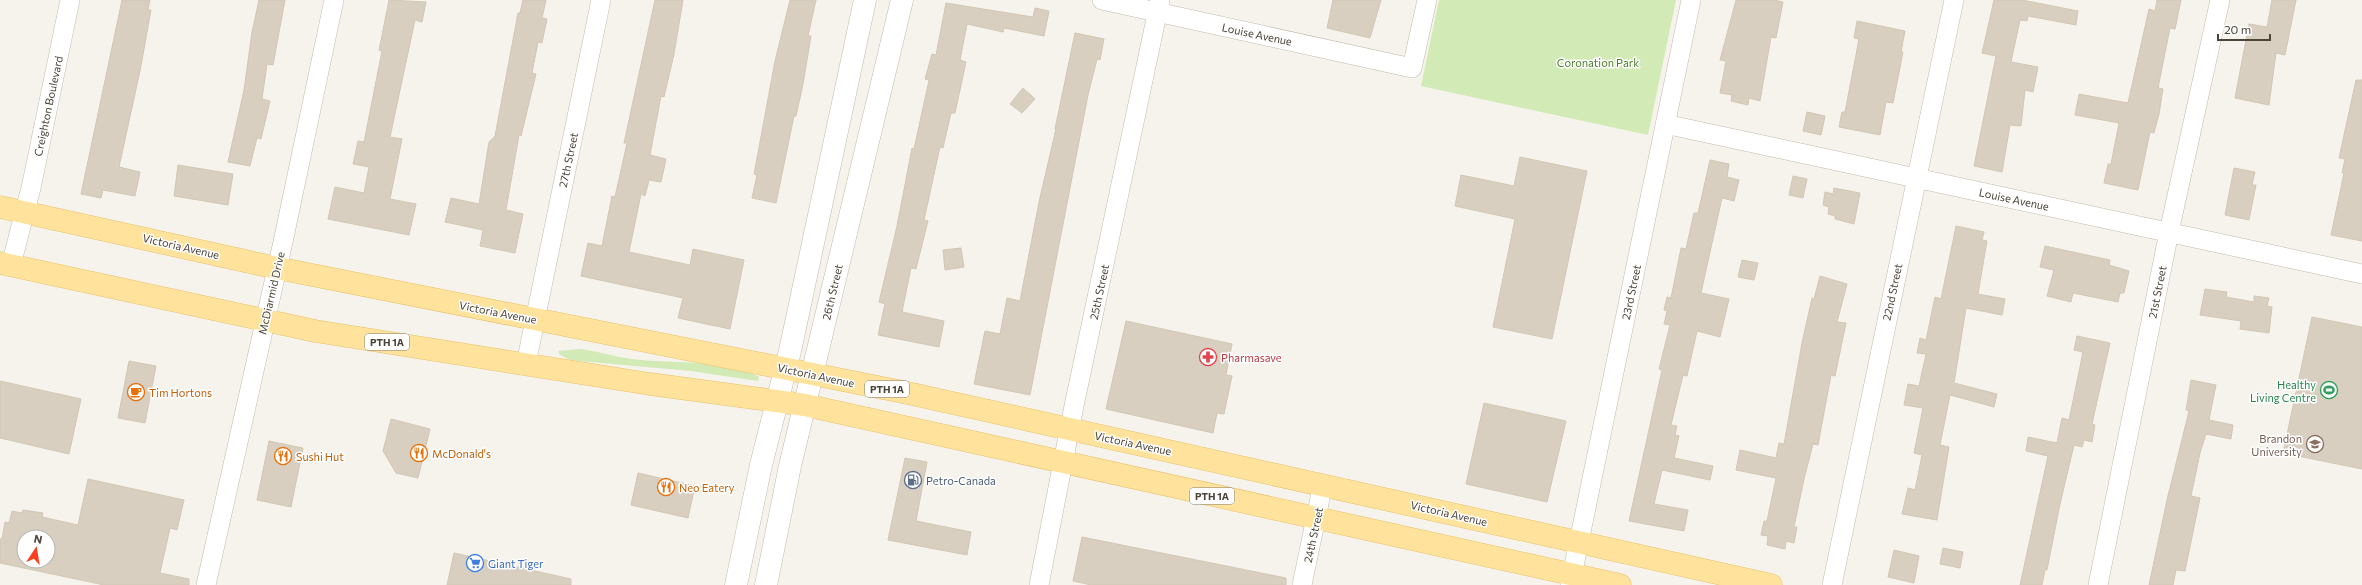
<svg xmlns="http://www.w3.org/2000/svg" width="2362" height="585" viewBox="0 0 2362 585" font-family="Commissioner,sans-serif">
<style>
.green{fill:#d2eab5}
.building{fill:#d8cfc1;stroke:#d3c7b4;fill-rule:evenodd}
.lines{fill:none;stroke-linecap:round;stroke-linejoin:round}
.minor-casing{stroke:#c2bbae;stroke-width:20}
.tertiary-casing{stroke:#c2bbae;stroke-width:23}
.primary-casing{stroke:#e6c16a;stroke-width:23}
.minor{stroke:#fff;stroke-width:19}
.tertiary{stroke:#fff;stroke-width:22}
.primary{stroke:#ffe39c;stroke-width:22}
.labels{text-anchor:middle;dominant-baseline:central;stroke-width:3;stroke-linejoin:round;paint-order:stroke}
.shield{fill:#fff;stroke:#817c74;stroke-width:1}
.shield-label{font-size:10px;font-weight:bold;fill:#4b4439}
.street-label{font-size:11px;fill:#4b4439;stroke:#fff}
.park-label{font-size:11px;fill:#4a7f2a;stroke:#fff}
.health-label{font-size:11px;fill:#be3a42;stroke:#fff;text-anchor:start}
.leisure-label{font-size:11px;fill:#27864d;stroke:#fff;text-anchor:end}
.food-label{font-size:11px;fill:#c56008;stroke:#fff;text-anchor:start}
.education-label{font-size:11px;fill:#785e54;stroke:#fff;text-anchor:end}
.service-label{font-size:11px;fill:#4e5e75;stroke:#fff;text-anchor:start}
.shop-label{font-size:11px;fill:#366cbe;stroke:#fff;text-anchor:start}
</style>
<rect width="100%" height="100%" fill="#f6f3ec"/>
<path class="green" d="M1439,0H1676L1648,135L1421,86Z
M580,349C598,351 615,357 632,359C668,364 728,359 759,377L758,381L691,371L579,361L570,360L559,354V351Z"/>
<path class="building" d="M122,0H150L148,10H151L140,71L119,167L140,172L135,196L103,190L101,198L81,194Z
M259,0H285L273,65L267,64L262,99L270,101L261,139L257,138L250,166L228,162L244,90L252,32Z
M389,0L426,2L422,22L415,20L390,137L402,139L390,199L416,204L409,235L328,219L335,187L364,193L369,167L353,164L358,141L364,142L382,51L379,50Z
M523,0H546L542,18L547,19L542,43L538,42L532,73L536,74L521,136L519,135L506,210L523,214L515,253L480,246L483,230L445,222L451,198L479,204L489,142L495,136L518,13H520Z
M655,0H683L674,54L664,97L661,96L650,155L666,159L661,182L649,180L645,196L641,194L629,252L690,265L693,249L744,260L730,329L678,318L683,298L581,276L588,243L602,246L612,196L615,197L627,143H624Z
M790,0H816L808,36H811L803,84L796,116H794L776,203L752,198L757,175L754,174L775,61Z
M1333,0H1381L1370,38L1327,28Z
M1736,0H1773L1783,2L1776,38L1771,37L1760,101L1749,98L1748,105L1731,101L1732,95L1720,93L1726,61L1720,60Z
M1994,0H2022L2078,11L2076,25L2028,16L2027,21L2020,20L2011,62L2038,67L2033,92L2025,90L2021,126L2010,125L2002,172L1974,166L1996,56L1982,53Z
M2157,0H2181L2175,29L2170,28L2158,88L2163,89L2159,114L2154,133L2150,132L2138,190L2104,183L2108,164H2111L2119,123L2075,115L2079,94L2128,103L2149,9L2155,11Z
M2272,0H2296L2285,55L2276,53L2269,105L2235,98L2249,24L2267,27Z
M946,3L1033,17L1035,8L1049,11L1044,36L1004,28L1003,32L967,24L960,60L966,62L955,113H951L943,148L940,147L924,220L928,221L916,269L911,268L902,312L944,321L939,347L878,335L885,304L879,302L897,226L912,148L914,149L929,80L925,79L932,54L936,55Z
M1857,21L1905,31L1901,52H1903L1893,103L1886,102L1880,135L1839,127L1842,112H1845L1859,39L1854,38Z
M1075,33L1104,39L1100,60L1097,59L1088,95L1030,395L974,384L985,331L1000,334L1007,298L1020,301L1039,202L1056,129H1055Z
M2356,80H2362V241L2331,235L2344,173H2342L2345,159L2339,158Z
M1023,88L1035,99L1022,113L1010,104Z
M1807,112L1825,116L1821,135L1803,131Z
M1520,157L1587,171L1552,339L1493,327L1515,219L1455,206L1461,175L1514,186Z
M1710,160L1729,164L1727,177L1739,180L1734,201L1722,198L1701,293L1729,299L1720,337L1697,331L1687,376L1683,375L1671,425L1677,426L1675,435L1679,436L1674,458L1713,466L1710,480L1662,470L1654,504L1688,510L1684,531L1629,521L1662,370L1659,369L1670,325L1664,324L1667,311L1664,310L1667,297L1671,298L1681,248L1686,249L1694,213H1698Z
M178,165L233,174L228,205L174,196Z
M2234,168L2255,172L2252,185H2256L2249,220L2225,215Z
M1793,176L1807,179L1803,198L1789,195Z
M1834,188L1860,193L1854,224L1835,219V216L1828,214L1829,207L1823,205L1825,192L1833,194Z
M1956,226L1984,232L1982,240L1987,241L1978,294L2005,299L2002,315L1966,308L1954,383L1997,394L1994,407L1950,395L1940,445L1949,447L1937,520L1902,514L1908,488L1915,490L1922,455L1914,453L1923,408L1904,405L1908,384L1919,386L1926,354L1917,353L1920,338L1926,340L1935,297L1941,299Z
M2045,246L2110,260L2109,265L2129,271L2124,293H2120L2118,302L2073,293L2071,302L2047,296L2054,270L2040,267Z
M961,248L964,267L945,270L943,250Z
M1742,260L1758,263L1754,280L1738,277Z
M1820,276L1847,284L1837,322L1846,323L1835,376L1831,375L1818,445L1813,444L1804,479L1794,527H1797L1794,543L1786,541L1785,549L1767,545L1768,536L1761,535L1764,521H1767L1776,478L1736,470L1740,450L1776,458L1779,443L1784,444L1802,343L1812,298L1814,299Z
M2205,289L2227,292L2226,297L2254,302V296L2269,298L2267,306L2272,307L2269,333L2240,329L2241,321L2200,315Z
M2312,317L2362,327V469L2283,453Z
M1126,321L1232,344L1226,375L1232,376L1224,414L1217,413L1213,433L1106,409Z
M2077,336L2110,343L2092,424L2095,425L2092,442L2084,440L2082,447L2074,445L2060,504L2047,570H2045L2042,585H2020L2048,456L2026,451L2028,437L2057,443L2062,418L2069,420L2083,352L2074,350Z
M129,361L156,366L145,423L118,418Z
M2191,380L2216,385L2209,420L2233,425L2231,439L2206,434L2200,453L2191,496L2200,498L2185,571L2176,570L2173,585H2149L2167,500L2189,411L2186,410Z
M0,381L81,399L69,454L0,438Z
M1484,403L1566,421L1547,502L1466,484Z
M391,419L430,429L418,478L396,473L383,451Z
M269,441L303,448L291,507L257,500Z
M905,458L927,462L916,521L971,532L967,555L888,540Z
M638,473L695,486L688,518L631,505Z
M88,479L184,500L177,530L170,528L160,573L189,579V585H104L0,563V539H2L5,522L9,523L12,511L22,513L23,510L43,513L42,517L78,525ZM24,537H48V561H24Z
M1082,537L1286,578V585H1091L1073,581Z
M1943,548L1963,552L1960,568L1940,564Z
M1894,550L1919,556L1914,583L1888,577Z
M454,553L571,579V585H447Z"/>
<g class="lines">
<g class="minor-casing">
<path id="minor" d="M1102,0L1412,68L1427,0
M1665,124L2362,274
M11,265L31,188L70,0
M526,364L601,0
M206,585L283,242L334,0
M1039,585L1074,406L1160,0
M1302,585L1323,484
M1570,585L1691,0
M1832,585L1954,0
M2098,585L2169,232L2220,0"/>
</g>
<g class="tertiary-casing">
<path id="tertiary" d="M736,585L761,465L790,351L865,0
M766,585L790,466L902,0"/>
</g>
<g class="primary-casing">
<path id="primary" d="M0,207L277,268L903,392L1771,585
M0,263L315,331L650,384L805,405L1620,585"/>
</g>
<use href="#minor" class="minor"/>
<use href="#tertiary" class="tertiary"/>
<use href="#primary" class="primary"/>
</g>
<defs>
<g id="pharmacy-ring" transform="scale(0.9)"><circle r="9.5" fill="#fff" stroke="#e0444e" stroke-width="1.5"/><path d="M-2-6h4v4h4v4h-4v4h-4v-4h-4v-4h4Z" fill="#e0444e"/></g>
<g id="stadium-ring" transform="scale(0.9)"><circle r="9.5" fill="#fff" stroke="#2e9e5b" stroke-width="1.5"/><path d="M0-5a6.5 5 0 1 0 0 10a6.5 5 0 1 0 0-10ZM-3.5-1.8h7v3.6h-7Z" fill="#2e9e5b"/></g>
<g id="cafe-ring" transform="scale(0.9)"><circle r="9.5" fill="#fff" stroke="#e8710a" stroke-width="1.5"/><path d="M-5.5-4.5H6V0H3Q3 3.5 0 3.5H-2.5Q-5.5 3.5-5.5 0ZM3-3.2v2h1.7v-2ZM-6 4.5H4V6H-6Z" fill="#e8710a"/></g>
<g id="university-ring" transform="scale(0.9)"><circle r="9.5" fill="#fff" stroke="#8d6e63" stroke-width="1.5"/><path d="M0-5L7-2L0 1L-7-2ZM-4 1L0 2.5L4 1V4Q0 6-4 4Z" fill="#8d6e63"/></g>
<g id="restaurant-ring" transform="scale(0.9)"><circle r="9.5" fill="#fff" stroke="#e8710a" stroke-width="1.5"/><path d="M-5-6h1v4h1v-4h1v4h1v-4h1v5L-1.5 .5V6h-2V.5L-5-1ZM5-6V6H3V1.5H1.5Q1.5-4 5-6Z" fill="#e8710a"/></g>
<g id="fuel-ring" transform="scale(0.9)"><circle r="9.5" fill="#fff" stroke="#5c6f8a" stroke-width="1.5"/><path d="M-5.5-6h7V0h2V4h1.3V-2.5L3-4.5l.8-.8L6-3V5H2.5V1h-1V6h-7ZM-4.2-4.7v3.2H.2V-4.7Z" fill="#5c6f8a"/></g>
<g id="supermarket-ring" transform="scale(0.9)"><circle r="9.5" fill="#fff" stroke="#3f7fe0" stroke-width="1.5"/><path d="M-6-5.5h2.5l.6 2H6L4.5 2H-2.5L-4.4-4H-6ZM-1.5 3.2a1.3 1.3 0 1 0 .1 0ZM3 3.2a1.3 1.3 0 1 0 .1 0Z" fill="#3f7fe0"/></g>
</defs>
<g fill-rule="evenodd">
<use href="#pharmacy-ring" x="1208" y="357"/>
<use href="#stadium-ring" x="2329" y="390"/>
<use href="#cafe-ring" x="136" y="392"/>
<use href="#university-ring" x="2315" y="444"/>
<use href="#restaurant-ring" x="419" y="453"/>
<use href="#restaurant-ring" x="283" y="456"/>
<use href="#fuel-ring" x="913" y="480"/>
<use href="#restaurant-ring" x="666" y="487"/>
<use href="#supermarket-ring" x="475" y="563"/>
</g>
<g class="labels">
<g class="shield">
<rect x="365" y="334" width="44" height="16" rx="3"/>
<rect x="865" y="381" width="44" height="16" rx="3"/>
<rect x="1190" y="488" width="44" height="16" rx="3"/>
</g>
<g class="shield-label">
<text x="387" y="342">PTH 1A</text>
<text x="887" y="389">PTH 1A</text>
<text x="1212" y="496">PTH 1A</text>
</g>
<g class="street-label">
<text transform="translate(1257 34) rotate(12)">Louise Avenue</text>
<text transform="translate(48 106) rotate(-78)">Creighton Boulevard</text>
<text transform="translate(568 160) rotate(-78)">27th Street</text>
<text transform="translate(2014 199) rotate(12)">Louise Avenue</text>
<text transform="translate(181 246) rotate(13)">Victoria Avenue</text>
<text transform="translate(832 292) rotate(-77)">26th Street</text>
<text transform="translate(1099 292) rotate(-78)">25th Street</text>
<text transform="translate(1631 292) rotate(-78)">23rd Street</text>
<text transform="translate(1892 292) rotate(-78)">22nd Street</text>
<text transform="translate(2157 292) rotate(-79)">21st Street</text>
<text transform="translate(271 293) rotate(-77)">McDiarmid Drive</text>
<text transform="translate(498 312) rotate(11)">Victoria Avenue</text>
<text transform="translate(816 375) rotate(12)">Victoria Avenue</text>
<text transform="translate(1133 443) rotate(12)">Victoria Avenue</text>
<text transform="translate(1449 513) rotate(13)">Victoria Avenue</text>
<text transform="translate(1313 535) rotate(-78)">24th Street</text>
</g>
<g class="park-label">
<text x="1598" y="62">Coronation Park</text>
</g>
<g class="health-label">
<text x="1221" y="357">Pharmasave</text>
</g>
<g class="leisure-label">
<text x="2316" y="384">Healthy<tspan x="2316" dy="13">Living Centre</tspan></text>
</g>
<g class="food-label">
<text x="149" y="392">Tim Hortons</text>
<text x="432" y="453">McDonald's</text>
<text x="296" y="456">Sushi Hut</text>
<text x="679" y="487">Neo Eatery</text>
</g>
<g class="education-label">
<text x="2302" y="438">Brandon<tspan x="2302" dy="13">University</tspan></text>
</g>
<g class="service-label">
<text x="926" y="480">Petro-Canada</text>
</g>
<g class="shop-label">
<text x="488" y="563">Giant Tiger</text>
</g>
</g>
<g transform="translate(36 549) rotate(12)"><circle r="19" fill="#ffffff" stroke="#b7b4b0"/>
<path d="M0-3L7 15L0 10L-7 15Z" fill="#fc3f1d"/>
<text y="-6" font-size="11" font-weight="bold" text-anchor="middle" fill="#4b4439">N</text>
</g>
<path d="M2218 34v6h52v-6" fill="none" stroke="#4b4439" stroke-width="2"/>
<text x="2224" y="34" font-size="12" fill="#4b4439" stroke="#ffffff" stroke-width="3" paint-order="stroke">20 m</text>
</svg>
